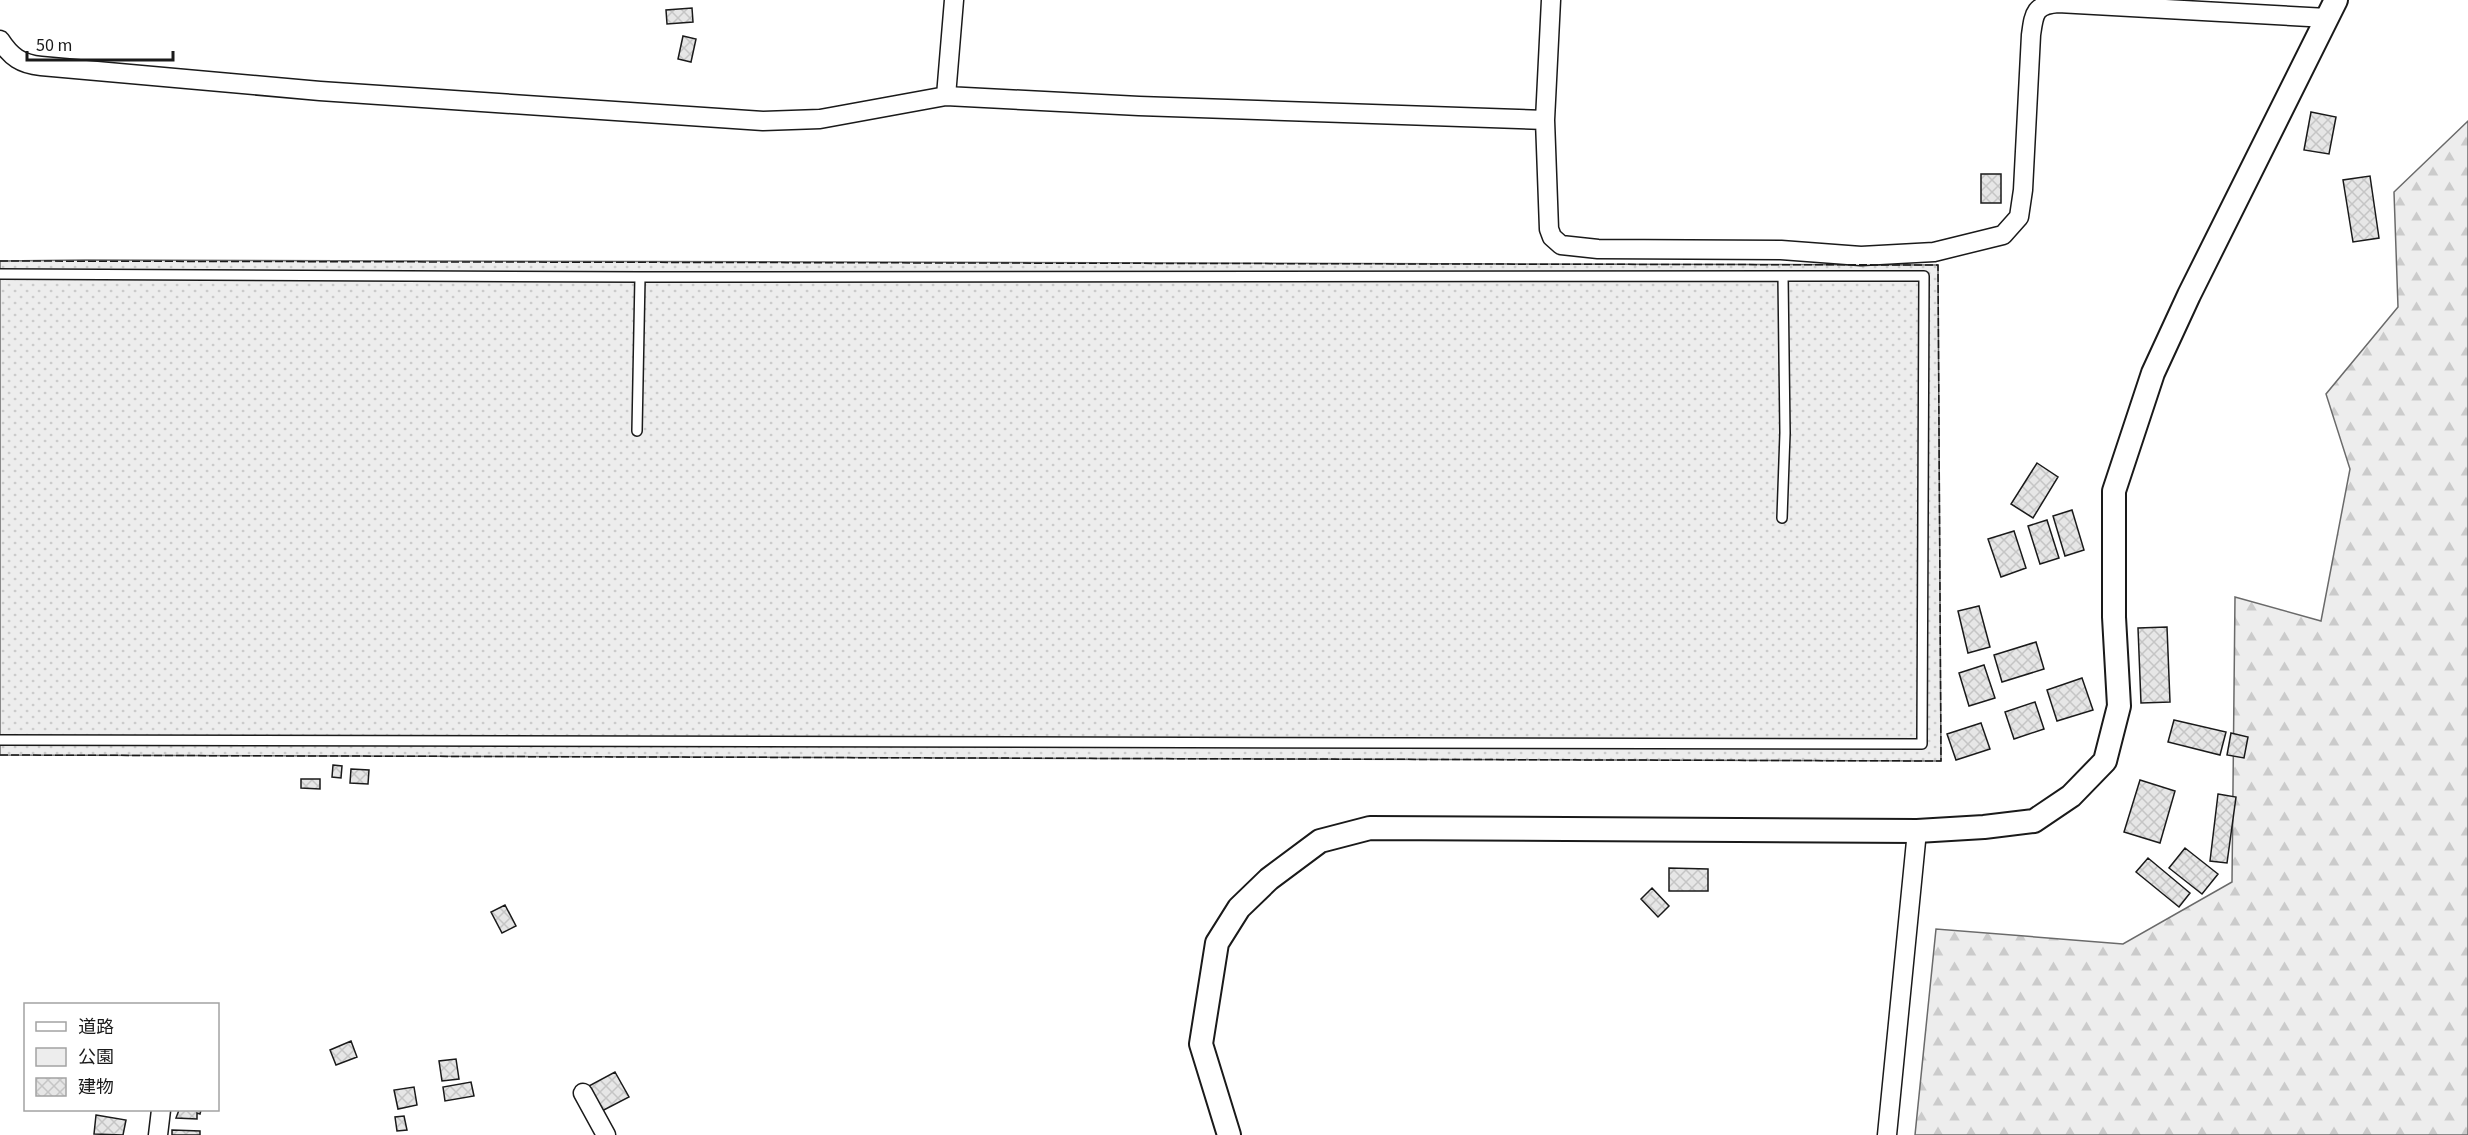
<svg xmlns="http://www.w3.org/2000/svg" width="2468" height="1135" viewBox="0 0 2468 1135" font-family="'Source Sans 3','Noto Sans JP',sans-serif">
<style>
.green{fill:url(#green-dots);stroke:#6a6a6a;stroke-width:1.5}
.forest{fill:url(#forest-firs);stroke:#6a6a6a;stroke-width:1.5}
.building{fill:url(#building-cross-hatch);stroke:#1a1a1a;stroke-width:1.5}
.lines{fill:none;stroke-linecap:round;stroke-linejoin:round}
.service-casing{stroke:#1a1a1a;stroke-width:12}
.minor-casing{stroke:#1a1a1a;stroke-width:21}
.tertiary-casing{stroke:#1a1a1a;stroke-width:26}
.service{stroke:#fff;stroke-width:9}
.minor{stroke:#fff;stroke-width:18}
.tertiary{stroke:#fff;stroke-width:22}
.fence{stroke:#1a1a1a;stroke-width:1.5;stroke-dasharray:8 3;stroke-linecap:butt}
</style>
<defs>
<pattern id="green-dots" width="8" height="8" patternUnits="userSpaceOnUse" patternTransform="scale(1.5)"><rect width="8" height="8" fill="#ededed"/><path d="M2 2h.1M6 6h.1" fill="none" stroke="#cbcbcb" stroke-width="1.8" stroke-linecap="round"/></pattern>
<pattern id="forest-firs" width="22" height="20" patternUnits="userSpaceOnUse" patternTransform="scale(1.5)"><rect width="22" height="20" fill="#ededed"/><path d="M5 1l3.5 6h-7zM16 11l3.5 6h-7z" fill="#cbcbcb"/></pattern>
<pattern id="building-cross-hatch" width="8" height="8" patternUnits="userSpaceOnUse" patternTransform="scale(1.5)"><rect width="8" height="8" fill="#e6e6e6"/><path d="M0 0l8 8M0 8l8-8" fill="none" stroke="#c5c5c5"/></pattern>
</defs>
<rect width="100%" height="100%" fill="#fff"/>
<path class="green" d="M86,260L1938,265L1941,761L0,755V261Z"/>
<path class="forest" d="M2468,121V1135H1915L1936,929L2123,944L2232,882L2235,597L2321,621L2350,469L2326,394L2398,307L2394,192Z"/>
<path class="building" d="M692,8L693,22L667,24L666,10Z
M683,36L696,39L691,62L678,59Z
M2311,112L2336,117L2329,154L2304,150Z
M1981,174H2001V203H1981Z
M2370,176L2379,238L2353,242L2343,180Z
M2037,463L2058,477L2033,518L2011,504Z
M2072,510L2084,550L2065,556L2053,516Z
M2047,520L2059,558L2040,564L2028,526Z
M2014,531L2026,568L2001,577L1988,539Z
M1979,606L1990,647L1968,653L1958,611Z
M2167,627L2170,702L2141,703L2138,628Z
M2036,642L2044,669L2002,682L1994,655Z
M1984,665L1995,698L1969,706L1959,673Z
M2082,678L2093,710L2057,721L2047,690Z
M2035,702L2044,729L2014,739L2005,712Z
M2174,720L2226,732L2220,755L2168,742Z
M1981,723L1990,749L1956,760L1947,734Z
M2231,733L2248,737L2244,758L2227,755Z
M333,765L342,766L341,778L332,777Z
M351,769L369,770L368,784L350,783Z
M301,779H320V789L301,788Z
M2140,780L2175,791L2160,843L2124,832Z
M2218,794L2236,797L2227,863L2210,861Z
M2185,848L2218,874L2202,894L2169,868Z
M2148,858L2190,893L2179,907L2136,872Z
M1669,868L1708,869V891H1669Z
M1652,888L1669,906L1658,917L1641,899Z
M505,905L516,926L502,933L491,912Z
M351,1041L357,1057L336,1065L330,1050Z
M456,1059L459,1079L442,1081L439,1061Z
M615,1072L629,1097L600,1112L587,1087Z
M471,1082L474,1096L445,1101L443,1087Z
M414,1087L417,1105L398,1109L394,1090Z
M179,1110H201L200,1114L197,1113V1119L176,1118Z
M96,1115L126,1120L123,1135L94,1134Z
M404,1116L407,1130L397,1131L395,1117Z
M172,1130L200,1131V1135H172Z"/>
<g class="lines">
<g class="service-casing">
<path id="service" d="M0,274L640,277L1924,276L1922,744L0,740
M637,431L640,277
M1782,518L1785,433L1783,276"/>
</g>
<g class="minor-casing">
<path id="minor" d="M1551,0L1545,120L1549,229L1552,237L1561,245L1598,249L1781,250L1861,256L1934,252L2003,235L2019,217L2023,190L2031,35C2034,14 2034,5 2058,3L2327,18
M0,40C11,57 21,64 41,66L320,91L763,121L820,119L946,96L1139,106L1545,120
M946,96L954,0
M583,1093L606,1135
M158,1135L161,1110
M1887,1135L1917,831"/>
</g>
<g class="tertiary-casing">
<path id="tertiary" d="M1229,1135L1201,1044L1217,943L1239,908L1269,879L1320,841L1370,828L1917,831L1984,827L2034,821L2071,796L2105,761L2119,706L2114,617V491L2153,373L2189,295L2336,0"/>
</g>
<use href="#service" class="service"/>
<use href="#minor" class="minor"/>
<use href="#tertiary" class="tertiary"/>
<path class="fence" d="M0,261L1938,265L1941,761L0,755"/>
</g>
<rect x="24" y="1003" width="195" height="108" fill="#ffffff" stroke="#a3a3a3" stroke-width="1.5"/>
<rect x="36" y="1022" width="30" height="9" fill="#ffffff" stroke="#a3a3a3" stroke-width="1.5"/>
<text x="78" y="1033" font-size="18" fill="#1a1a1a">道路</text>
<rect x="36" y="1048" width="30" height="18" fill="#ededed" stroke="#a3a3a3" stroke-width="1.5"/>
<text x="78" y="1063" font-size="18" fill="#1a1a1a">公園</text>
<rect x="36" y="1078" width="30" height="18" fill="url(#building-cross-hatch)" stroke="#a3a3a3" stroke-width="1.5"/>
<text x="78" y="1093" font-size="18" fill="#1a1a1a">建物</text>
<path d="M27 51v9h146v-9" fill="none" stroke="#1a1a1a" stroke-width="3"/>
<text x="36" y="51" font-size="18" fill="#1a1a1a" stroke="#ffffff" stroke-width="4.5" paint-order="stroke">50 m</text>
</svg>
